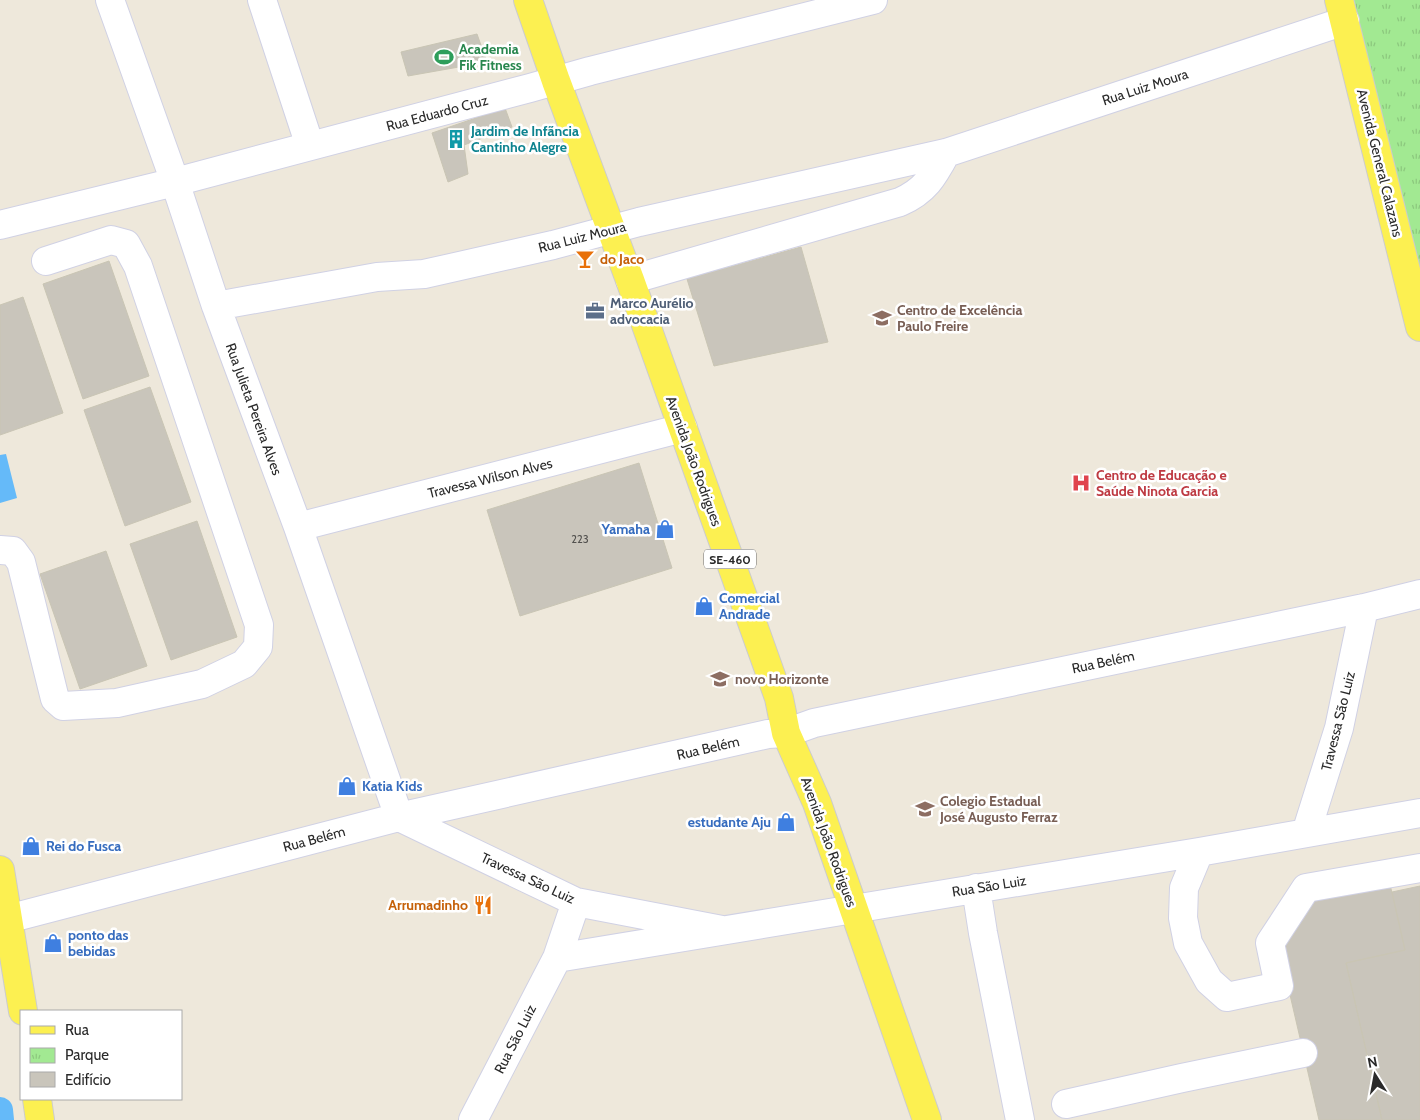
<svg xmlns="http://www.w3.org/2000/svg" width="1420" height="1120" viewBox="0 0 1420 1120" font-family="Cabin,sans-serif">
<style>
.park{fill:url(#park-tufts)}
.water{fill:#65baf9}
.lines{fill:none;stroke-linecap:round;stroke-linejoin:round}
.canal{stroke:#65baf9;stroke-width:26}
.building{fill:#c9c5bb;stroke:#c9c5b4}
.minor-casing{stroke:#d0d1e4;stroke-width:30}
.major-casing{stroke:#ccc;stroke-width:30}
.minor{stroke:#fff;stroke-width:28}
.major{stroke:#fcf051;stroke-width:28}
.labels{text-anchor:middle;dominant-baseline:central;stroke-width:5;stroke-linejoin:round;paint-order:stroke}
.number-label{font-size:11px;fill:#52514e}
.shield{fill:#fff;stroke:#6a6a6a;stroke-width:1}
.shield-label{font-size:12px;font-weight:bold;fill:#2a2a2a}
.leisure-label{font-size:14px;font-weight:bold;fill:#27864d;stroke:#fff;text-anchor:start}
.street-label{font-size:14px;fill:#2a2a2a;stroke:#fff}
.culture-label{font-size:14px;font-weight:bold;fill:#0d838f;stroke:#fff;text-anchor:start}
.food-label{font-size:14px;font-weight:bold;fill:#c56008;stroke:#fff;text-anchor:start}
.service-label{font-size:14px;font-weight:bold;fill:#4e5e75;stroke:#fff;text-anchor:start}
.education-label{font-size:14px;font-weight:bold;fill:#785e54;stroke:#fff;text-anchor:start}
.health-label{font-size:14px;font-weight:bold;fill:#be3a42;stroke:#fff;text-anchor:start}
.shop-label{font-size:14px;font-weight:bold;fill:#366cbe;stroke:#fff;text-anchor:start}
</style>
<defs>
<pattern id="park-tufts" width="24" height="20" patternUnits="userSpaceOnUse" patternTransform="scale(1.25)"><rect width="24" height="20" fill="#a2e992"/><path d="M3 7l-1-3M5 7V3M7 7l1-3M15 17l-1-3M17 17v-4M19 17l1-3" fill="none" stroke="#8cc87e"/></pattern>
</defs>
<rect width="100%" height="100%" fill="#eee8db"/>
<path class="park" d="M1353,0H1420V276Z"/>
<path class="water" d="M6,454L17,498L0,503V455Z"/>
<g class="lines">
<path class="canal" d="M0,1110L1,1120"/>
</g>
<path class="building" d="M477,34L487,62L408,76L401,52Z
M505,108L512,127L464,145L468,174L448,182L432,133Z
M801,247L828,342L714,366L687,279Z
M109,261L149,376L83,399L43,284Z
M23,297L63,413L0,435V305Z
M150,387L191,502L125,526L84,410Z
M639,463L672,568L520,616L487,510Z
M197,521L237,637L171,660L130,544Z
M106,551L147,666L80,689L40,574Z
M1389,880L1405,950L1346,963L1382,1120H1319L1278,943L1305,899Z
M1420,886V1120H1382L1346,963L1405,950L1392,892Z"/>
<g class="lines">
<g class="minor-casing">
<path id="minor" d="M110,0L175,182L216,306L298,527L399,817L576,902L722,930
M262,0L310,146
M0,225L175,182L530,88L590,71L873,0
M630,280L900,202C925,191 933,177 946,153
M216,306L377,277L424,274L553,245L639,222L946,153L1345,21
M298,527L683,428
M0,550L13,551L21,562L55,699L63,706L117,703L202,684L244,664L258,647L259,625L138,266L126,244L111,240L46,261
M1306,833L1339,728L1364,608
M1199,852L1184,888L1183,918L1188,943L1209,981L1227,997L1279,986L1270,943L1306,888L1420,868
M976,888L983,933L1020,1120
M0,921L399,817L768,734L786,733L814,723L1364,608L1420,594
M557,958L1199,852L1420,813
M1066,1104L1182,1078L1303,1053
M473,1120L557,958L576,902"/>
</g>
<g class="major-casing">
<path id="major" d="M528,0L556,81L630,280L779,698L786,733L817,803L927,1120
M1339,0L1420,327
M0,870L23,1011
M37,1099L40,1120"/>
</g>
<use href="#minor" class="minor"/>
<use href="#major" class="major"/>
</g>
<defs>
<g id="stadium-bare" transform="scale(1.5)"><path d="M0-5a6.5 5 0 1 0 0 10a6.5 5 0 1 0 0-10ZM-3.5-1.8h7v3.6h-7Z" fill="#2e9e5b" stroke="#fff" stroke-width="2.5" paint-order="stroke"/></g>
<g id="building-bare" transform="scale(1.5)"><path d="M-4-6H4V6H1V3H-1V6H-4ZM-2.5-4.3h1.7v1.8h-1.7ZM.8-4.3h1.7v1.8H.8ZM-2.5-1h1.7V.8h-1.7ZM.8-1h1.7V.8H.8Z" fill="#0f9aa8" stroke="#fff" stroke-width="2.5" paint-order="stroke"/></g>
<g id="bar-bare" transform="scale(1.5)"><path d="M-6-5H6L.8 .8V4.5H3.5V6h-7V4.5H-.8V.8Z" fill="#e8710a" stroke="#fff" stroke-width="2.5" paint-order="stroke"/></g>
<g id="office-bare" transform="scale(1.5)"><path d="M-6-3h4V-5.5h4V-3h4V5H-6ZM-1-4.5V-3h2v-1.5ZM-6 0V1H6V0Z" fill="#5c6f8a" stroke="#fff" stroke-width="2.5" paint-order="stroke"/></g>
<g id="school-bare" transform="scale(1.5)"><path d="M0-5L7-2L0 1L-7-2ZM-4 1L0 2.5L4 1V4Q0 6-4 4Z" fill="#8d6e63" stroke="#fff" stroke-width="2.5" paint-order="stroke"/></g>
<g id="hospital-bare" transform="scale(1.5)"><path d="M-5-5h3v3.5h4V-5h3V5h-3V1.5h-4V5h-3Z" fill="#e0444e" stroke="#fff" stroke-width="2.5" paint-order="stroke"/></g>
<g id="shop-bare" transform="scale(1.5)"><path d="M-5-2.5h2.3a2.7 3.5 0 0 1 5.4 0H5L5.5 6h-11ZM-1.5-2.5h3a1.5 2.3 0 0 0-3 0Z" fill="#3f7fe0" stroke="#fff" stroke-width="2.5" paint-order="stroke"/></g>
<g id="restaurant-bare" transform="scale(1.5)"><path d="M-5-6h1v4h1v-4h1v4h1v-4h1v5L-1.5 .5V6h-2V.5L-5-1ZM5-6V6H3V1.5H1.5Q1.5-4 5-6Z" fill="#e8710a" stroke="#fff" stroke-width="2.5" paint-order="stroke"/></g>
</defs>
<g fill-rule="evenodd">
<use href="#stadium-bare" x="444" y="57"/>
<use href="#building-bare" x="456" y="139"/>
<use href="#bar-bare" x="585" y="259"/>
<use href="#office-bare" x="595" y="311"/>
<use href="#school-bare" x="882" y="318"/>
<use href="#hospital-bare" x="1081" y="483"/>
<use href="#shop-bare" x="665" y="529"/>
<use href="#shop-bare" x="704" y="606"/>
<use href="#school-bare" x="720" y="679"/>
<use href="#shop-bare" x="347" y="786"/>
<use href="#school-bare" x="925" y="809"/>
<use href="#shop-bare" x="786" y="822"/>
<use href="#shop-bare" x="31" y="846"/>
<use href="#restaurant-bare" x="483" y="905"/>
<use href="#shop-bare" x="53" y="943"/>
</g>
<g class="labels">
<g class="number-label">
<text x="580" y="539">223</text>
</g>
<rect class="shield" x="704" y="549.5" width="52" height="19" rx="4"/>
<g class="shield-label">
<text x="730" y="559">SE-460</text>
</g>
<g class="leisure-label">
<text x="459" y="49">Academia<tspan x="459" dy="16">Fik Fitness</tspan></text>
</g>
<g class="street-label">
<text transform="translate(1145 87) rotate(-18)">Rua Luiz Moura</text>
<text transform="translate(437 113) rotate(-15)">Rua Eduardo Cruz</text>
<text transform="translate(1380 163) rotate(76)">Avenida General Calazans</text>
<text transform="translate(582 237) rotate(-14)">Rua Luiz Moura</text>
<text transform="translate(254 409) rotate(70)">Rua Julieta Pereira Alves</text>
<text transform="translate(694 461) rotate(70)">Avenida João Rodrigues</text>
<text transform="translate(490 478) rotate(-14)">Travessa Wilson Alves</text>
<text transform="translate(1103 662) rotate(-12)">Rua Belém</text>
<text transform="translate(1338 721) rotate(-76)">Travessa São Luiz</text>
<text transform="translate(708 748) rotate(-13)">Rua Belém</text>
<text transform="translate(314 839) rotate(-15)">Rua Belém</text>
<text transform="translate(829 842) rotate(70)">Avenida João Rodrigues</text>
<text transform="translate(528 878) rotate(25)">Travessa São Luiz</text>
<text transform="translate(989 886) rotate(-9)">Rua São Luiz</text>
<text transform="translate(515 1039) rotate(-63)">Rua São Luiz</text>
</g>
<g class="culture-label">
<text x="471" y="131">Jardim de Infãncia<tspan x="471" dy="16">Cantinho Alegre</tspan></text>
</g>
<g class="food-label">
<text x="600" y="259">do Jaco</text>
<text x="468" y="905" text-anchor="end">Arrumadinho</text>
</g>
<g class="service-label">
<text x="610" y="303">Marco Aurélio<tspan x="610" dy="16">advocacia</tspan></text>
</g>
<g class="education-label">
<text x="897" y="310">Centro de Excelência<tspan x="897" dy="16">Paulo Freire</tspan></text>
<text x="735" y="679">novo Horizonte</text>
<text x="940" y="801">Colegio Estadual<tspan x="940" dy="16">José Augusto Ferraz</tspan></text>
</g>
<g class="health-label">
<text x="1096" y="475">Centro de Educação e<tspan x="1096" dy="16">Saúde Ninota Garcia</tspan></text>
</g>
<g class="shop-label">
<text x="650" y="529" text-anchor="end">Yamaha</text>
<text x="719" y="598">Comercial<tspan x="719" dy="16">Andrade</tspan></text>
<text x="362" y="786">Katia Kids</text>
<text x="771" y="822" text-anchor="end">estudante Aju</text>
<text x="46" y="846">Rei do Fusca</text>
<text x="68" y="935">ponto das<tspan x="68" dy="16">bebidas</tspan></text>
</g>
</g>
<rect x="20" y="1010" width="162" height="90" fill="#ffffff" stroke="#aaaaaa"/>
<rect x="30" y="1026" width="25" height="8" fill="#fcf051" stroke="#aaaaaa"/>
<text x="65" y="1035" font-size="15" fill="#2a2a2a">Rua</text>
<rect x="30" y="1048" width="25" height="15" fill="url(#park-tufts)" stroke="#aaaaaa"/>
<text x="65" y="1060" font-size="15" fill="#2a2a2a">Parque</text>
<rect x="30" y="1072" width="25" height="15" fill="#c9c5bb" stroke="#aaaaaa"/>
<text x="65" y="1085" font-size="15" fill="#2a2a2a">Edifício</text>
<g transform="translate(1375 1075) rotate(349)" stroke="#ffffff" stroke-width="4" paint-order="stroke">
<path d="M0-4L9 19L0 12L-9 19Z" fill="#2a2a2a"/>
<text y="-8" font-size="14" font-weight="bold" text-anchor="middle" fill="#2a2a2a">N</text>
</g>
</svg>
